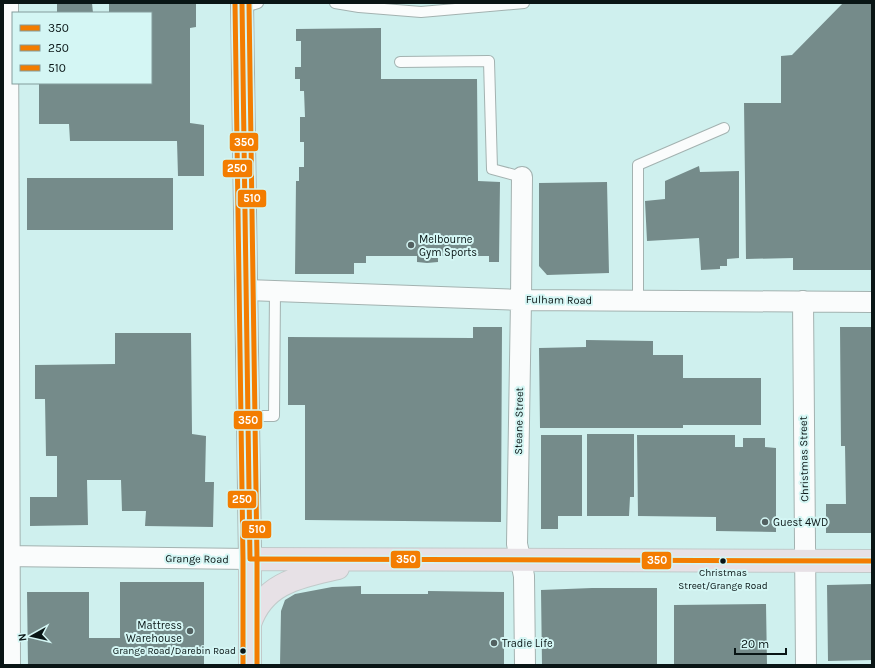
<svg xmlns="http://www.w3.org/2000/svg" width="875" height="668" viewBox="0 0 875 668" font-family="Karla,sans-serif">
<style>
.built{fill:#cff0ee;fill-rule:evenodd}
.building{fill:#758b8a}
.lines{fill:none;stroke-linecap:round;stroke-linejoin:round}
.service-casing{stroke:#a3b2b0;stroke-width:12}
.minor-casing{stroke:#a3b2b0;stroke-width:22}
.secondary-casing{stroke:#a3b2b0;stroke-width:24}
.primary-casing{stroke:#c1caca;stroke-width:24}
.service{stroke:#fafcfc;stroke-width:10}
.minor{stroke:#fafcfc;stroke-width:20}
.secondary{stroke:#f0eff1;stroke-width:22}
.primary{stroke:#e7e1e6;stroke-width:22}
.bus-1-casing{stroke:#d4f6f4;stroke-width:8}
.bus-2-casing{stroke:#d4f6f4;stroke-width:8}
.bus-3-casing{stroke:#d4f6f4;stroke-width:8}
.bus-1{stroke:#f37d01;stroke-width:5}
.bus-2{stroke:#f37d01;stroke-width:5}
.bus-3{stroke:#f37d01;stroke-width:5}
.poi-dot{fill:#536161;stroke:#d4f6f4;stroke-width:1.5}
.bus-dot{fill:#091515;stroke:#d4f6f4;stroke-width:1.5}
.labels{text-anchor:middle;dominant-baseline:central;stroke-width:4;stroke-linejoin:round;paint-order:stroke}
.bus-label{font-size:10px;fill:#091515;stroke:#d4f6f4}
.poi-label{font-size:11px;fill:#091515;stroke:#d4f6f4;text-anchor:start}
.street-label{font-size:11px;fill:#091515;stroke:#d4f6f4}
.line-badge{stroke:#d4f6f4;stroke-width:1.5}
.badge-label{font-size:11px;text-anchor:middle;font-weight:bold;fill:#fff}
</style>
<rect width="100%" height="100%" fill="#dceeed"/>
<path class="built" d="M3,3H872V665H3ZM13,13H151V83H13Z"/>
<path class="building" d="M57,3H92L93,13H57Z
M109,3H196V27L190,28V123L204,125V176H178L177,141H70L69,124H39V83H151V13H109Z
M843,3H872V270H793V258L746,259L744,103H781V56L792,55Z
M381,28V79H477L478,181L500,182L499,262H489V256H438V262L427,263L417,262V256H366V263H354V274H295L296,181H299V167H304V142H300V117H305L304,91H300V79H295V67H301V41H296V29Z
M699,166L700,172L739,171V258L727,259V266H720V269L701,270L699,238L647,241L645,201L665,199V181Z
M27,178H173V230H27Z
M607,182L609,273L547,275L539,266V183Z
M473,327H502L501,522L305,520V405H288V337L473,338Z
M840,327H872V533H826V504H846L845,446H841Z
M115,333H191L192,434L206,436L205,482H214L213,527L145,526L146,511H122L121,480H87L88,525L30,526V497H57V456H46L45,399H35V365L115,364Z
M586,340L653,341V355H683V378H761V425H683V428H540L539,348L586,347Z
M587,434H634V497H630L629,516H587Z
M541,435H582V516H558V529H541Z
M637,435H735V447H743V438H765V447L776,448V532L716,531V517L638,516Z
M120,582H204V665H28L27,592H89V638H120Z
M872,584V660L828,661L827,585Z
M361,586V594H428V591L504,592V665H280L281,611L285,600L295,594L332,587Z
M592,588H657V665H542L541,590Z
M766,604L767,665H674V605Z"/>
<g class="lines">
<g class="service-casing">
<path id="service" d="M335,3L359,7L421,12L524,3
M242,8L258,3
M400,62L489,61L492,169L522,177
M638,301V165L724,128
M248,416H274L275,290"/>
</g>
<g class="minor-casing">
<path id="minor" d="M8,3L10,665
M522,177L521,300L517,544L524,576L525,665
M246,290L521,300L872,302
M803,301L806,665
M3,556L250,559"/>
</g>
<g class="secondary-casing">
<path id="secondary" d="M242,3L250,559"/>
</g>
<g class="primary-casing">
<path id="primary" d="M250,624C264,582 300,577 338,568
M250,665V559L872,561"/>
</g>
<use href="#service" class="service"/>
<use href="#minor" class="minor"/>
<use href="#secondary" class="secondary"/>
<use href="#primary" class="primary"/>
<g class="bus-1-casing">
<path id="bus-1" d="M242,3L250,559
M250,559L872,561"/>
</g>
<g class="bus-2-casing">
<path id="bus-2" d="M235,3L243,559V665"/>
</g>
<g class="bus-3-casing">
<path id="bus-3" d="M249,3L257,559V665"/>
</g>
<use href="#bus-1" class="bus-1"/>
<use href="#bus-2" class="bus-2"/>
<use href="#bus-3" class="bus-3"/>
</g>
<g class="poi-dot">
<circle cx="411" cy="245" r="4"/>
<circle cx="765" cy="522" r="4"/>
<circle cx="190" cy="631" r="4"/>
<circle cx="494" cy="643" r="4"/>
</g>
<g class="bus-dot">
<circle cx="723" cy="561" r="3.5"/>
<circle cx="243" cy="651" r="3.5"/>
</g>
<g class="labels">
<g class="bus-label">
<text x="723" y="573">Christmas<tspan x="723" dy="13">Street/Grange Road</tspan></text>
<text x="236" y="651" text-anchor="end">Grange Road/Darebin Road</text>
</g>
<g class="poi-label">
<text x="419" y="239">Melbourne<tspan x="419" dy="13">Gym Sports</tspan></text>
<text x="773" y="522">Guest 4WD</text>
<text x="182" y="625" text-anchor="end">Mattress<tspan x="182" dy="13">Warehouse</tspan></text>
<text x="502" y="643">Tradie Life</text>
</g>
<g class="street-label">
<text transform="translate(559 300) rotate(1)">Fulham Road</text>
<text transform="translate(519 421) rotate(-89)">Steane Street</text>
<text transform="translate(804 459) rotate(-91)">Christmas Street</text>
<text transform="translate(197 559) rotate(1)">Grange Road</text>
</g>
</g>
<g class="line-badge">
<rect x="229" y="132" width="30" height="20" rx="4" fill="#f37d01"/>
<rect x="222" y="159" width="31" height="19" rx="4" fill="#f37d01"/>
<rect x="237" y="189" width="30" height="19" rx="4" fill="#f37d01"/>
<rect x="233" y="410" width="30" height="20" rx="4" fill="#f37d01"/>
<rect x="227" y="490" width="30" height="19" rx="4" fill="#f37d01"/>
<rect x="241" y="520" width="31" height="19" rx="4" fill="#f37d01"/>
<rect x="390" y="550" width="31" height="19" rx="4" fill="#f37d01"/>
<rect x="641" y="551" width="31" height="19" rx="4" fill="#f37d01"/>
</g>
<g class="badge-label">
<text x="244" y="146">350</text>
<text x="237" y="172">250</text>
<text x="252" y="202">510</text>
<text x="248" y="424">350</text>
<text x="242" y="503">250</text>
<text x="257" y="533">510</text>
<text x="406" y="563">350</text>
<text x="657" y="564">350</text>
</g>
<rect width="875" height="668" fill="none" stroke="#091515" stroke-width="8"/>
<rect x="12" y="12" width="140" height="72" fill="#d4f6f4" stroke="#839c9b"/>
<rect x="20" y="25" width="20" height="6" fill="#f37d01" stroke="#839c9b"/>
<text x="48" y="32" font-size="12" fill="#091515">350</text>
<rect x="20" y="45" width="20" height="6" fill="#f37d01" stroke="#839c9b"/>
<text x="48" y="52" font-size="12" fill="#091515">250</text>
<rect x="20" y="65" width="20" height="6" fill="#f37d01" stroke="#839c9b"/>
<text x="48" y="72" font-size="12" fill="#091515">510</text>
<g transform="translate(32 636) rotate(262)" stroke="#d4f6f4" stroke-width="3" paint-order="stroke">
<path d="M0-3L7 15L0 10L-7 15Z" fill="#091515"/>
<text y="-6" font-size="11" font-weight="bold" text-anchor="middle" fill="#091515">N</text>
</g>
<path d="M735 648v6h51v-6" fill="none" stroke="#091515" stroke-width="2"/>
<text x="741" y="648" font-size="12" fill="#091515" stroke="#d4f6f4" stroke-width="3" paint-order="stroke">20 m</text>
</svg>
